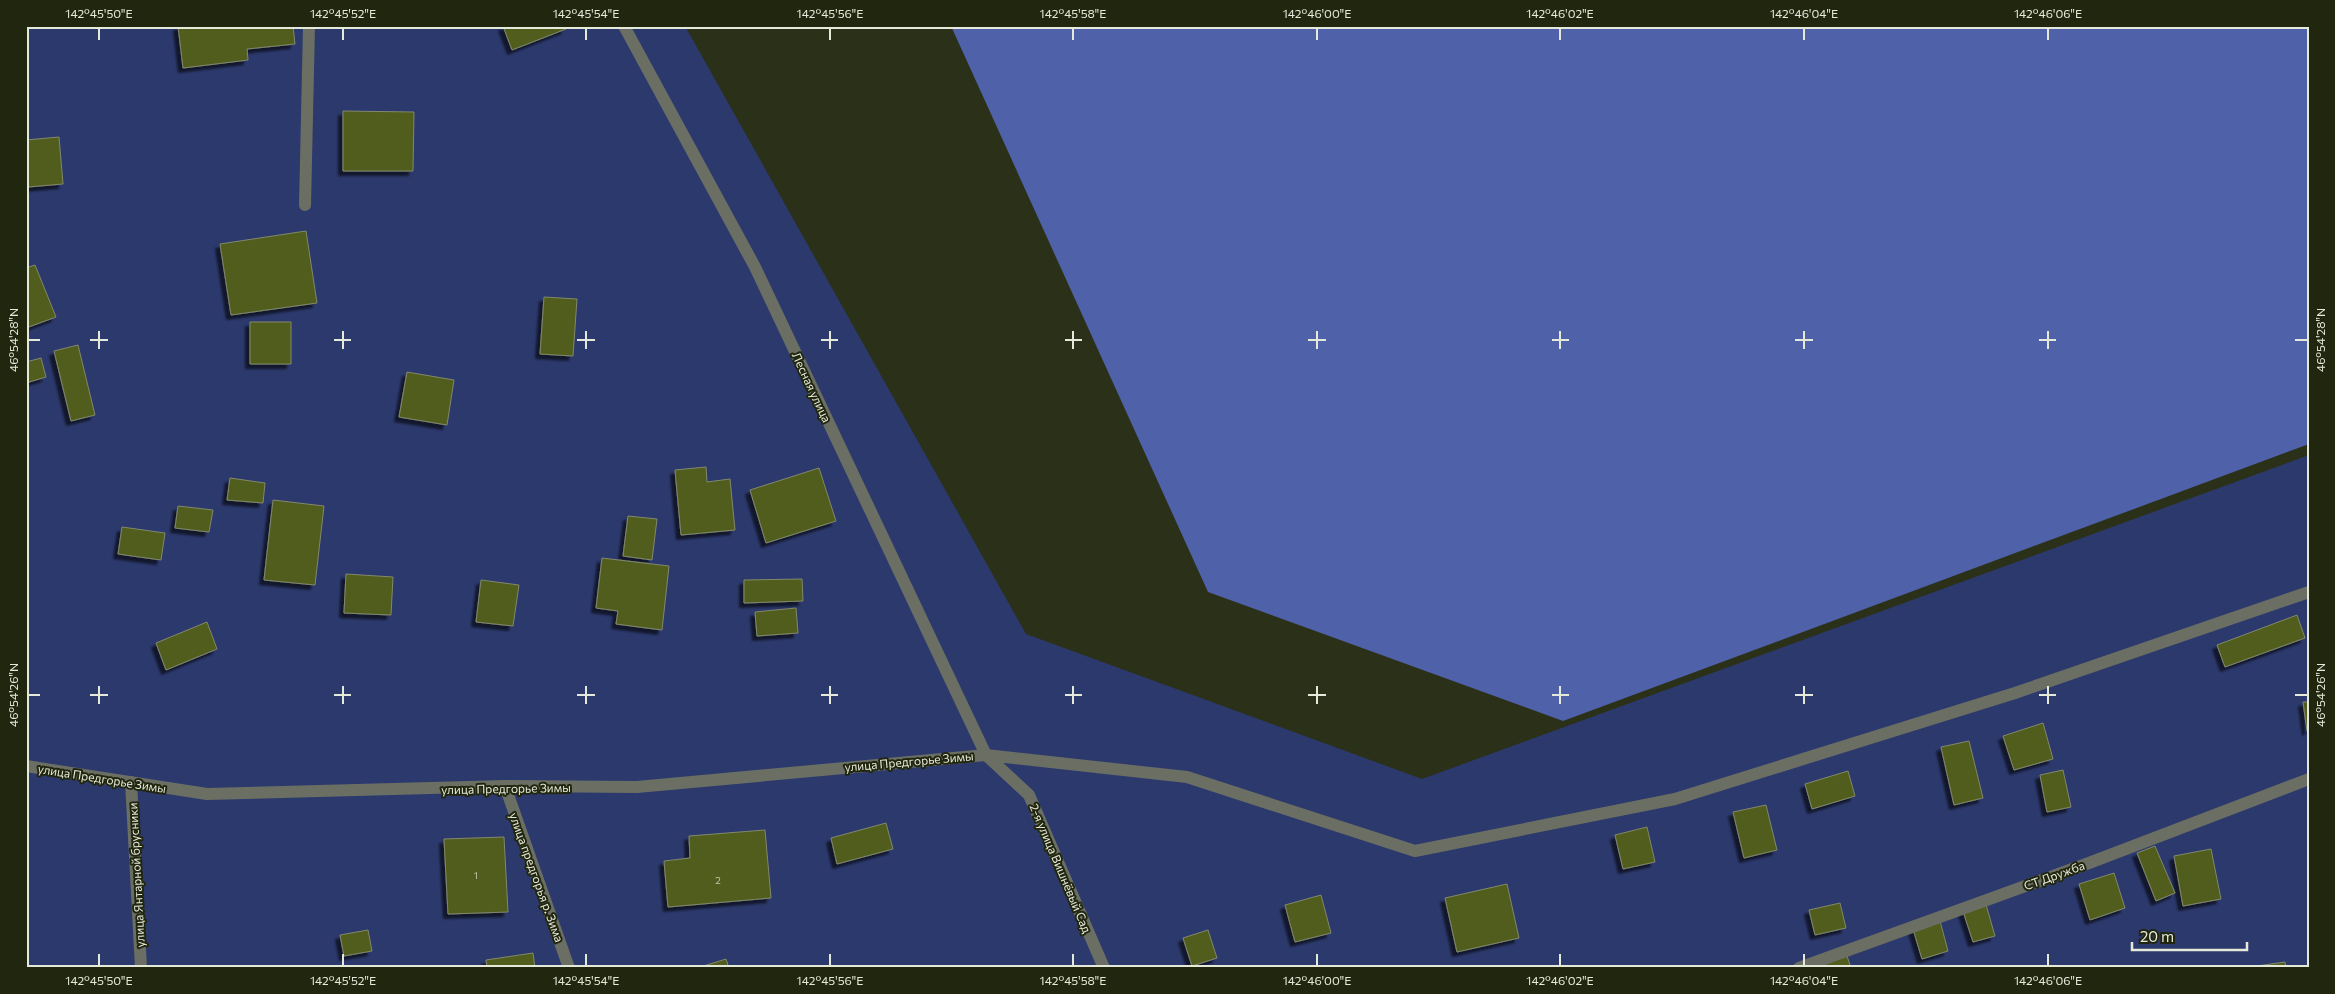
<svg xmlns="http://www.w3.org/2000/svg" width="2335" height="994" viewBox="0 0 2335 994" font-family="Commissioner,sans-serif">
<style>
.green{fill:#2c396d}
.forest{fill:#4f61a8}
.building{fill:#515d1a;stroke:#82886d;filter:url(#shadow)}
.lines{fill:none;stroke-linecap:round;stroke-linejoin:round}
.service{stroke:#6b6e63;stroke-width:12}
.minor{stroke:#6b6e63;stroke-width:12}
.ticks{fill:none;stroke:#e5e9da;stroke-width:2}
.labels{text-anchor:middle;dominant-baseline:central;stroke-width:4;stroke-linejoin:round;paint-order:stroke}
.number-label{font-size:10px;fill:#c0c6aa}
.street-label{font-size:12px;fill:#e5e9da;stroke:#21260f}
.neatline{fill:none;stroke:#e5e9da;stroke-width:2}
.ticks-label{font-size:12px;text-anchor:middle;fill:#e5e9da}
</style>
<defs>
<filter id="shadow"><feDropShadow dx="-4.5" dy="4.5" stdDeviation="1" flood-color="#0009"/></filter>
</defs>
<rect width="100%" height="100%" fill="#2b3019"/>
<path class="green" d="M26,26H685L1026,634L1422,779L2309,455V968H26Z"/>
<path class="forest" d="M951,26H2309V444L1563,721L1208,592Z"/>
<path class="building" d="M178,26H293L295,44L247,49L248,60L183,68Z
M503,26H565L566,29L512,50Z
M343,111L414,112L413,171H343Z
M59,137L63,184L28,187L26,140Z
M306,231L317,303L231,315L220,244Z
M35,265L56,317L26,328V268Z
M544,297L577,299L573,356L540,354Z
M250,322H291V364H250Z
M78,345L95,415L71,421L54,351Z
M41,358L46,377L26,383V362Z
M407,372L454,380L447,425L399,417Z
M706,467L707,482L730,479L735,530L681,535L675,470Z
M819,468L836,521L766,543L750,490Z
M230,478L265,483L263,503L227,500Z
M273,500L324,506L315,585L264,580Z
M178,506L213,510L209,532L175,528Z
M628,516L657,519L652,560L623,556Z
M122,527L165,533L161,560L118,554Z
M602,558L669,566L662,630L616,624L618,611L596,608Z
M346,574L393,577L391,615L344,613Z
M802,579L803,601L744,603V580Z
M481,580L519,585L513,626L476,622Z
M796,608L798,633L757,636L755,612Z
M2297,615L2305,638L2225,667L2217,645Z
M207,622L217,649L166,670L156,643Z
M2303,702H2309V730L2307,731Z
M2043,723L2053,759L2014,770L2003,736Z
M1969,741L1983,798L1954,805L1941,747Z
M2063,770L2071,807L2047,812L2040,775Z
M1848,771L1855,796L1812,809L1805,784Z
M1766,805L1777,850L1744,858L1733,812Z
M886,823L893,849L837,864L831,838Z
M1647,827L1655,862L1623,869L1615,835Z
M765,830L771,898L668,907L664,861L690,858L689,836Z
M504,837L508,912L448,914L444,839Z
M2155,846L2175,893L2156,901L2137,853Z
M2211,849L2221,899L2183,906L2174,856Z
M2114,873L2125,908L2090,920L2079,884Z
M1507,884L1519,938L1457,952L1445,898Z
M1321,895L1331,933L1295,942L1285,905Z
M1985,901L1995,936L1973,942L1962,908Z
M1840,903L1846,928L1815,935L1809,910Z
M1940,921L1948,951L1922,959L1913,929Z
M368,930L372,951L344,956L340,935Z
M1208,930L1217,958L1192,966L1183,938Z
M533,953L535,968H487L486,960Z
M1847,956L1851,968H1811Z
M726,959L729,968H697Z
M2285,962L2286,968L2250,967Z"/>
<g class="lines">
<path class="service" d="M305,205L309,26
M131,782L141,968
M505,786L569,968
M1799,968L2089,863L2309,779"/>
<path class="minor" d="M624,26L755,267L986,755L1029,795L1104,968
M26,766L207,794L505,786L637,787L986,755L1187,777L1415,851L1675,799L2015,693L2309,592"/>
</g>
<path class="ticks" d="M99,28V40M343,28V40M586,28V40M830,28V40M1073,28V40M1317,28V40M1560,28V40M1804,28V40M2048,28V40M99,331V349M343,331V349M586,331V349M830,331V349M1073,331V349M1317,331V349M1560,331V349M1804,331V349M2048,331V349M28,340H40M90,340H108M334,340H351M577,340H595M821,340H838M1065,340H1082M1308,340H1326M1552,340H1569M1795,340H1813M2039,340H2056M2295,340H2308M99,686V704M343,686V704M586,686V704M830,686V704M1073,686V704M1317,686V704M1560,686V704M1804,686V704M2048,686V704M28,695H40M90,695H108M334,695H351M577,695H595M821,695H838M1065,695H1082M1308,695H1326M1552,695H1569M1795,695H1813M2039,695H2056M2295,695H2308M99,954V966M343,954V966M586,954V966M830,954V966M1073,954V966M1317,954V966M1560,954V966M1804,954V966M2048,954V966"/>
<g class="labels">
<g class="number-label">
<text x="476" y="875">1</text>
<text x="718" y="880">2</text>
</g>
<g class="street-label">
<text transform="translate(812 387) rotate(65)">Лесная улица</text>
<text transform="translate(909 761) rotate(-5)">улица Предгорье Зимы</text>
<text transform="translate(102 778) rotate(9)">улица Предгорье Зимы</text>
<text transform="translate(506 788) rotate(-1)">улица Предгорье Зимы</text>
<text transform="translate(1061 868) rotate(67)">2-я улица Вишнёвый Сад</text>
<text transform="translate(136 875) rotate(-93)">улица Янтарной брусники</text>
<text transform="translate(2054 875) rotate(-20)">СТ Дружба</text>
<text transform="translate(537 877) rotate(70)">улица предгорья р. Зима</text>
</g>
</g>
<rect width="2335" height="994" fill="none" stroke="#21260f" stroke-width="55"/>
<path d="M2132 942v8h115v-8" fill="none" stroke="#e5e9da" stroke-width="2.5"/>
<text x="2140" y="942" font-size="15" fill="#e5e9da" stroke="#21260f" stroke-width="4" paint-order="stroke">20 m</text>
<rect x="28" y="28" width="2280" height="938" class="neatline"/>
<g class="ticks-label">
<text x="99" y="18">142°45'50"E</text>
<text x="343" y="18">142°45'52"E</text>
<text x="586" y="18">142°45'54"E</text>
<text x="830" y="18">142°45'56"E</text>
<text x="1073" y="18">142°45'58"E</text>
<text x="1317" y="18">142°46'00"E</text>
<text x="1560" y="18">142°46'02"E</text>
<text x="1804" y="18">142°46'04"E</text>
<text x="2048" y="18">142°46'06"E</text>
<text transform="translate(14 340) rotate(-90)" y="4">46°54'28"N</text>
<text transform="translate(2321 340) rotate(-90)" y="4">46°54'28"N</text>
<text transform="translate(14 695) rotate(-90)" y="4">46°54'26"N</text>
<text transform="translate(2321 695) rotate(-90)" y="4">46°54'26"N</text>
<text x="99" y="985">142°45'50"E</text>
<text x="343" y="985">142°45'52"E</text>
<text x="586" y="985">142°45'54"E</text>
<text x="830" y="985">142°45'56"E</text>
<text x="1073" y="985">142°45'58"E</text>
<text x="1317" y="985">142°46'00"E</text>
<text x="1560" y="985">142°46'02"E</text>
<text x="1804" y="985">142°46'04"E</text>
<text x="2048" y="985">142°46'06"E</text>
</g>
</svg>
